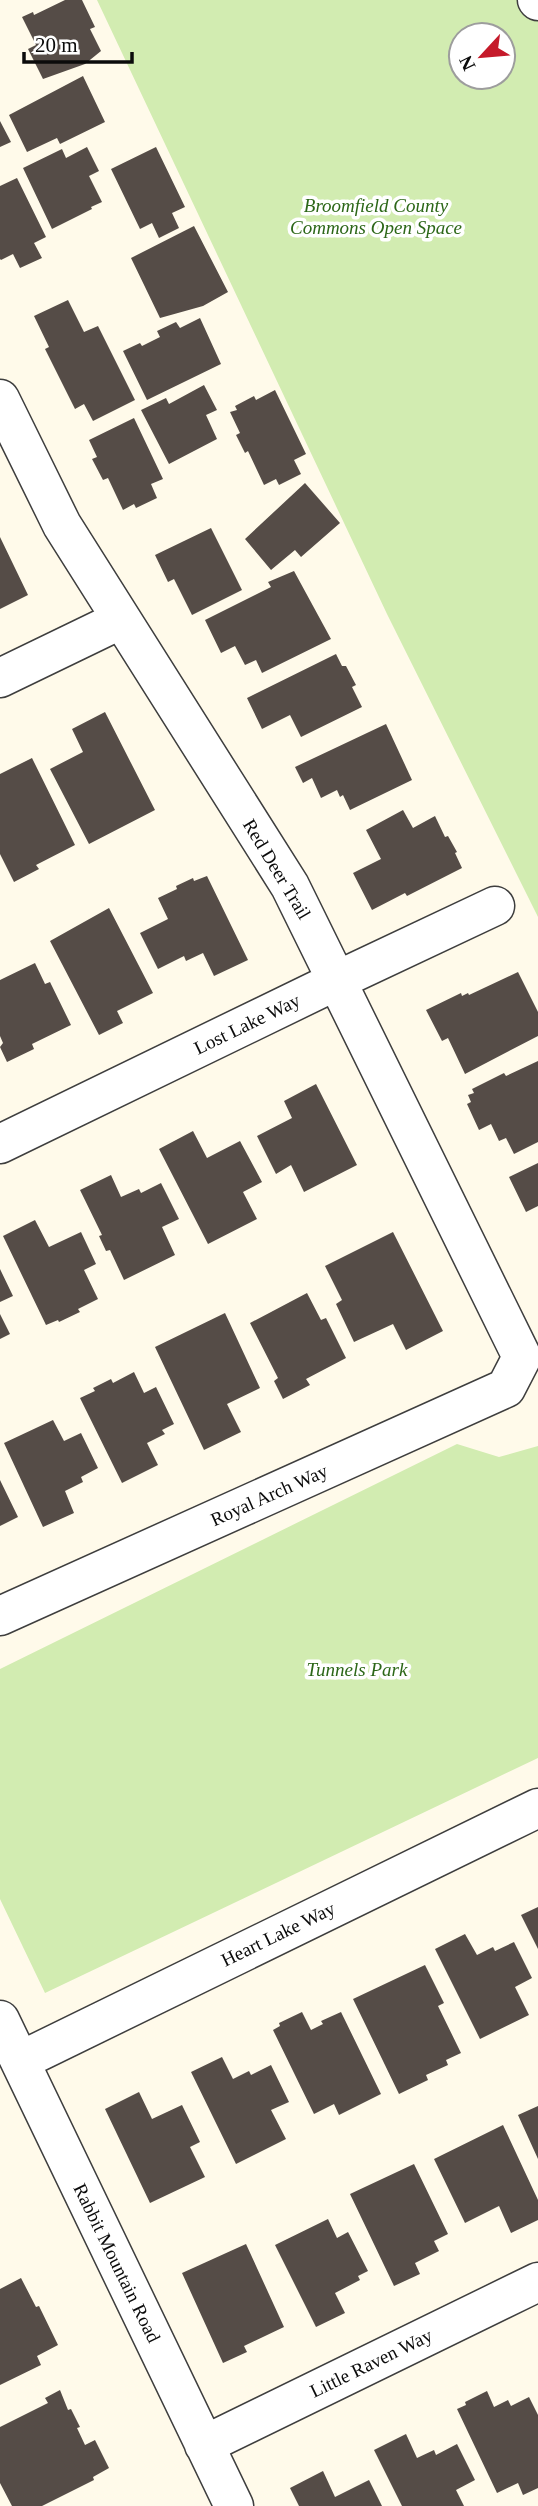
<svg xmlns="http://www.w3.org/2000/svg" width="538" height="2506" viewBox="0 0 538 2506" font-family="'Times New Roman',serif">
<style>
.green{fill:#d2ecb1;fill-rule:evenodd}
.building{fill:#554c47}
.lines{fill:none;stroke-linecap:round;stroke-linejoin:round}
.minor-casing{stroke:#3e3e3e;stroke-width:41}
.minor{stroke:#fff;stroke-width:38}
.labels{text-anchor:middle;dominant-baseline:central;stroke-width:7;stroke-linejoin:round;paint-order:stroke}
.park-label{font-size:19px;font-style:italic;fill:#2c6718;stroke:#fff}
.street-label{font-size:19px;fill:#0b0b0b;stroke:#fff}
</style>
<rect width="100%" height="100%" fill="#fffaea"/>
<path class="green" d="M97,0H538V917L387,614ZM461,35H503V77H461Z
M457,1444L499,1457L538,1446V1758L45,1993L0,1899V1669Z"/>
<path class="building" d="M65,0H82L95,27L90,29L101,51L85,64L43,79L28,49L36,45L22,17L33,12L34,15Z
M83,76L105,122L60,144L57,138L27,152L9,115Z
M0,121L11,142L0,147Z
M87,147L99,171L89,176L102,202L91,207L92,209L52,229L23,168L62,149L66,158Z
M156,147L185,207L172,213L179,228L159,238L152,223L140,229L111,169Z
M17,178L46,237L34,243L42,258L20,268L13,254L1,260L0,259V186Z
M194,226L228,292L203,306L160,318L131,258Z
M68,300L84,332L98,326L135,400L93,421L84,404L75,409L45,349L49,347L34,316Z
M200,318L221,364L147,400L123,351L140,343L142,346L160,337L157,331L176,322L180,328Z
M204,385L217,410L206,415L217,439L169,464L141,410L166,398L169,404Z
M275,390L306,454L294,460L301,474L279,485L276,479L264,485L248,451L245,453L236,435L240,433L230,412L237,410L235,406L254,396L256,400Z
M134,418L163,479L151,484L157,498L136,508L134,504L123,510L108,478L103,480L92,459L97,457L89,440Z
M305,483L340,523L301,557L295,550L271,570L245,539Z
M211,528L242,590L192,615L174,579L168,582L155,555Z
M0,537L28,595L0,609Z
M294,571L331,639L262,673L256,660L245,665L235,646L221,653L205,620L271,587L268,582Z
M336,654L342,666H346L356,685L352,687L362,707L301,737L290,715L262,729L247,698Z
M105,712L155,810L89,844L50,769L83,752L72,729Z
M386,724L412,780L350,810L343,795L340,797L337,790L321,798L312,778L303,783L295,767Z
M32,758L75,845L36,865L39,869L14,882L0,854V774Z
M403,810L413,828L435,816L445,837L448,836L457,852L455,853L462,868L407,896L405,893L372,910L353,873L381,859L366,830Z
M207,876L248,960L214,976L203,953L186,961L184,956L158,969L140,933L168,919L158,898L177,889L176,886L193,878L194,881Z
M109,908L153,993L117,1011L123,1023L99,1035L50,941Z
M35,963L45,984L50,982L71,1025L32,1044L34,1049L7,1062L0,1047L3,1043L0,1036V980Z
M518,972L538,1012V1036L465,1074L448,1038L442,1041L426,1010L461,993L462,996L468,993L469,995Z
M538,1061V1142L514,1154L506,1138L499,1141L491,1124L479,1130L467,1104L471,1102L468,1095L474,1093L472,1089L504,1073L506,1076Z
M316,1084L357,1165L304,1192L291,1165L276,1174L257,1136L292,1118L284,1101Z
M193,1131L207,1158L240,1141L262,1182L243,1192L257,1219L208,1244L159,1149Z
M538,1163V1206L526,1212L509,1177Z
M111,1175L121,1197L139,1189L141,1193L161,1183L179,1219L162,1227L175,1255L124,1280L110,1250L106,1251L99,1236L102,1235L80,1190Z
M35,1220L49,1247L81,1232L96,1264L84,1270L98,1299L78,1309L80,1312L59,1322L58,1320L46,1325L3,1236Z
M393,1232L443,1331L406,1350L393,1324L354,1342L336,1304L342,1300L325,1266Z
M0,1269L13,1296L0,1302Z
M307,1293L321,1320L326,1318L346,1358L306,1379L310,1385L283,1399L274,1381L278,1378L250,1323Z
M225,1313L260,1388L227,1404L241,1432L204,1450L155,1347Z
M0,1314L10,1334L0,1339Z
M134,1372L144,1393L156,1387L174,1424L162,1430L165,1434L147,1443L158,1465L122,1483L80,1398L95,1391L93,1388L111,1379L113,1383Z
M53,1420L64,1441L81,1433L98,1468L81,1477L83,1482L65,1491L74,1513L43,1527L4,1443Z
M0,1480L18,1517L0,1526Z
M538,1907V1949L521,1915Z
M465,1934L477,1955L493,1947L495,1951L514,1942L532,1978L515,1987L529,2015L480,2039L435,1949Z
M425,1965L444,2003L438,2006L461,2053L446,2060L448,2065L426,2075L428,2080L399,2094L353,1999Z
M302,2012L311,2030L323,2024L321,2021L341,2012L381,2094L339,2115L334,2104L314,2114L273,2030L280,2026L279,2023Z
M222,2057L233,2079L249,2071L251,2075L271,2065L289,2102L271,2110L286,2139L236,2164L191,2072Z
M139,2092L152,2119L182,2105L200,2142L190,2147L205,2177L150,2203L105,2109Z
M538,2106V2159L518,2115Z
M503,2125L538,2200V2220L511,2233L499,2206L465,2223L434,2159Z
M414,2164L448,2234L434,2241L439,2251L415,2263L420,2274L394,2286L350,2194Z
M328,2219L337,2238L348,2232L368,2271L358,2276L360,2280L335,2293L345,2313L316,2327L275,2245Z
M246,2244L284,2327L244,2346L247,2352L223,2363L182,2273Z
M21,2278L36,2307L39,2306L58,2345L37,2356L41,2365L0,2385V2289Z
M60,2390L68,2410L71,2409L80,2427L77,2428L85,2445L95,2440L109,2468L93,2477L94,2480L42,2506H12L0,2483V2427L48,2403L45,2398Z
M487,2391L494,2407L508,2400L511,2406L529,2397L538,2415V2488L523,2495L518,2483L497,2493L457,2409L466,2405L465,2402Z
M406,2434L417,2458L434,2450L436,2455L457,2444L475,2480L456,2490L464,2506H402L374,2450Z
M323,2471L335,2497L369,2480L382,2506H299L290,2488Z"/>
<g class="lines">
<g class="minor-casing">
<path id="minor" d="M537,0L538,1
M0,399L62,525L290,886L522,1357L506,1388L0,1616
M0,678L120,620
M0,1144L338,980L495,906
M0,2020L234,2506
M20,2061L538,1808
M204,2445L538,2282"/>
</g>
<use href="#minor" class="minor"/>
</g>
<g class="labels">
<g class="park-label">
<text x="376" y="205">Broomfield County<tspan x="376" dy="22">Commons Open Space</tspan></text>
<text x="357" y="1669">Tunnels Park</text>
</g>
<g class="street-label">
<text transform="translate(277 869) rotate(59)">Red Deer Trail</text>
<text transform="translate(247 1024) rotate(-26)">Lost Lake Way</text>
<text transform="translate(269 1495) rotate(-24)">Royal Arch Way</text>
<text transform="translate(278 1934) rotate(-26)">Heart Lake Way</text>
<text transform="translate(117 2263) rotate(64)">Rabbit Mountain Road</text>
<text transform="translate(371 2363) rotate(-26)">Little Raven Way</text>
</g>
</g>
<g transform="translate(482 56) rotate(244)"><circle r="33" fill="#ffffff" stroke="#9d9d9d" stroke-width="2"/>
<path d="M0-5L12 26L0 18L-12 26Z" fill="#c51a2a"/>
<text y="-10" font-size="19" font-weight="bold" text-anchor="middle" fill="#0b0b0b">N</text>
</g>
<path d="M24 52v10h108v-10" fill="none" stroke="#0b0b0b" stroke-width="3.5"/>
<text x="35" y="52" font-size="21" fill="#0b0b0b" stroke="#ffffff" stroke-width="5" paint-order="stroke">20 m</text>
</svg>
